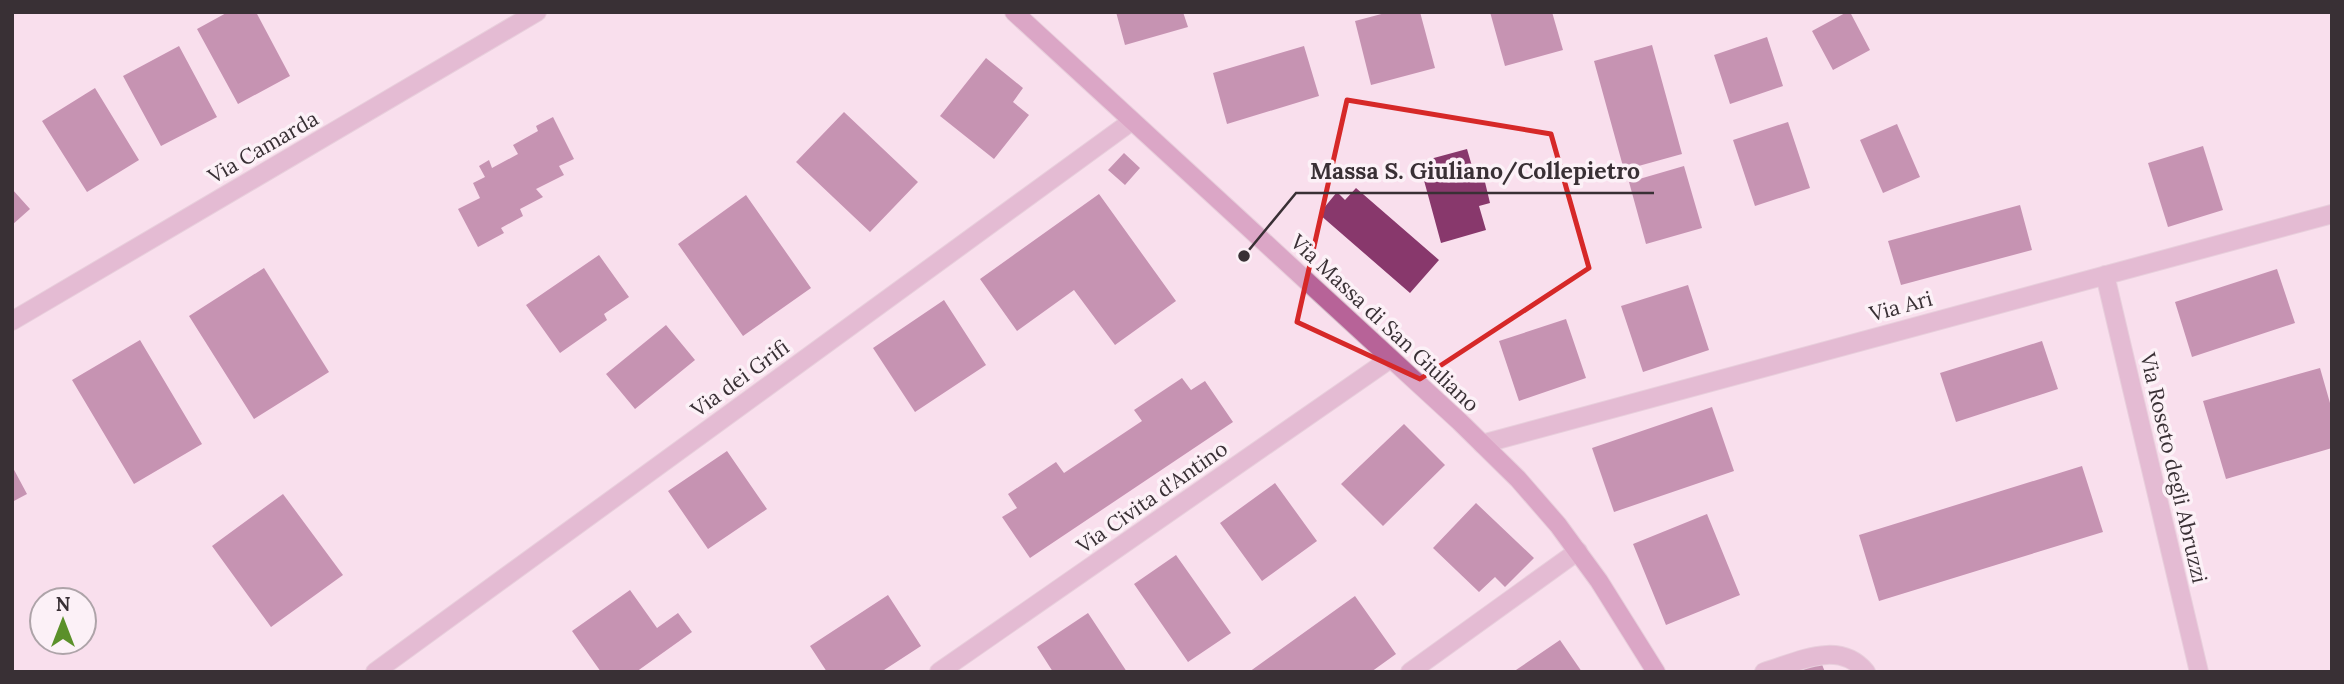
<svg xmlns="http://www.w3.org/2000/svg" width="2344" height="684" viewBox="0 0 2344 684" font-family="Lora,serif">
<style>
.building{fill:#88386c}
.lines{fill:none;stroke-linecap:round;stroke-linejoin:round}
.street-casing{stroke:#d3bcc8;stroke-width:20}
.secondary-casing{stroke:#d3bcc8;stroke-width:20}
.street{stroke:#ca90b3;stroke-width:18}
.secondary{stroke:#b76398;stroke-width:18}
.marked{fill:none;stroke:#d62828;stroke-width:5;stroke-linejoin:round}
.labels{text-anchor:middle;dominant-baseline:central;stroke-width:7;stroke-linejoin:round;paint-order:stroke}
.street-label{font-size:21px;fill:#393035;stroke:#fcf1f7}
.leader{fill:none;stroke:#393035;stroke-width:2.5}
.callout-dot{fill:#393035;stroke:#fcf1f7;stroke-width:2.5}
.callout-label{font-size:23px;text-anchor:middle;font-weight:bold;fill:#393035;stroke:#fcf1f7;stroke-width:7;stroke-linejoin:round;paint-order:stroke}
</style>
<rect width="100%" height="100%" fill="#f9dfed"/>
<path class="building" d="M228,12H256L290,76L238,104L197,29Z
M1116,12H1183L1188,27L1125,45Z
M1389,12H1420L1435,68L1371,85L1355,21Z
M1490,12H1552L1563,50L1505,66Z
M1847,12H1850L1870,50L1833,70L1812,31Z
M1767,37L1783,86L1730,104L1714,55Z
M1652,45L1682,154L1624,170L1594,61Z
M179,46L217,117L161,146L123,76Z
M1304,46L1319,96L1227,124L1213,73Z
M986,58L1023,88L1013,102L1029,115L994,159L940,116Z
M95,88L139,160L87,192L42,121Z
M844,112L918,182L870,232L796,162Z
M553,117L574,159L559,166L564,175L536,189L543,197L520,209L523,216L501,228L504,233L478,247L458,209L480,198L473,183L485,177L479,166L489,160L492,168L518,154L513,145L538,131L536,126Z
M1788,122L1810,188L1755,206L1733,140Z
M1897,124L1920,177L1883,193L1860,140Z
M2203,146L2223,210L2168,227L2148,163Z
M1467,149L1476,180L1484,178L1490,203L1479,206L1486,230L1441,243L1419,162Z
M1124,153L1140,168L1125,185L1108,170Z
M1684,166L1702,228L1646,244L1629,182Z
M1356,188L1439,260L1410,293L1319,214L1337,192L1345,200Z
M12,189L30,209L12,225Z
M1099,194L1176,301L1115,345L1074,290L1017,331L980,279Z
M746,195L811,288L743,336L678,244Z
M2020,205L2032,250L1901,285L1888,241Z
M599,255L629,297L604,314L607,320L560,353L526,305Z
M264,268L329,372L254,419L189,316Z
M2277,269L2295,323L2192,357L2175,302Z
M1688,285L1709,350L1643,372L1621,306Z
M944,300L986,365L915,412L873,348Z
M1566,319L1586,378L1519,401L1499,341Z
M666,325L695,360L635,409L606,374Z
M140,340L202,444L134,484L72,380Z
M2042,341L2058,389L1956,422L1940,373Z
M2320,368L2332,410V448L2226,479L2203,401Z
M1182,378L1191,390L1205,381L1233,422L1030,558L1002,517L1017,508L1008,494L1056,462L1064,473L1142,421L1134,410Z
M1712,407L1734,471L1614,512L1592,448Z
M1404,424L1445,465L1383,526L1341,484Z
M727,451L767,509L708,549L668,491Z
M12,466L27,494L12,502Z
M2082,466L2103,532L1879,601L1859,535Z
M1275,483L1317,541L1262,581L1220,523Z
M283,494L343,575L271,627L212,546Z
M1476,503L1534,558L1505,587L1495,577L1479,592L1433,548Z
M1707,514L1740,595L1666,625L1633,544Z
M1176,555L1231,633L1188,662L1134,584Z
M630,590L657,628L678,613L692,632L636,672H601L572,631Z
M888,595L921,646L881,672H827L810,646Z
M1355,596L1396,654L1371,672H1249Z
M1088,613L1127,672H1053L1037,647Z
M1560,640L1582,672H1513Z
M1821,662L1825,672H1798Z"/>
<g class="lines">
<g class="street-casing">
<path id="street" d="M2105,275L2199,672
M12,321L537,12
M1482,444L2332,214
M375,672L1132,121
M939,672L1390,359
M1410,672L1578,551
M1764,672C1798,662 1839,639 1866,672"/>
</g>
<g class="secondary-casing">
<path id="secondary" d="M1014,12L1460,422L1518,479L1558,525L1599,581L1656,672"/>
</g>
<use href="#street" class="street"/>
<use href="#secondary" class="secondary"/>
</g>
<path d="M0 0H2344V684H0ZM1347,100L1551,134L1589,268L1420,379L1297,322Z" fill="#f9dfed" fill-opacity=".55" fill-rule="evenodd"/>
<path class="marked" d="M1347,100L1551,134L1589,268L1420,379L1297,322Z"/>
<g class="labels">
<g class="street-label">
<text transform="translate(263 147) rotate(-30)">Via Camarda</text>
<text transform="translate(1901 306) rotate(-15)">Via Ari</text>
<text transform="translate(1385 323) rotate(43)">Via Massa di San Giuliano</text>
<text transform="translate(740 378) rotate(-36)">Via dei Grifi</text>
<text transform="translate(2174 468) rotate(77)">Via Roseto degli Abruzzi</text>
<text transform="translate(1152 497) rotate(-35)">Via Civita d'Antino</text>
</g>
</g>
<path class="leader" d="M1244 256L1296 193H1654"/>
<circle class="callout-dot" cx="1244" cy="256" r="7"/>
<g class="callout-label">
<text x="1475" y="179">Massa S. Giuliano/Collepietro</text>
</g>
<rect width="2344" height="684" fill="none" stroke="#393035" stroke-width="28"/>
<g transform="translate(63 621)"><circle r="33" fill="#fcf1f7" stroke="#aea4a9" stroke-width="2"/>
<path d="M0-5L12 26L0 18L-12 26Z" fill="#5b902a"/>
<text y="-10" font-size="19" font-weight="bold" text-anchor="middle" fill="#393035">N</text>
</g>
</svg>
